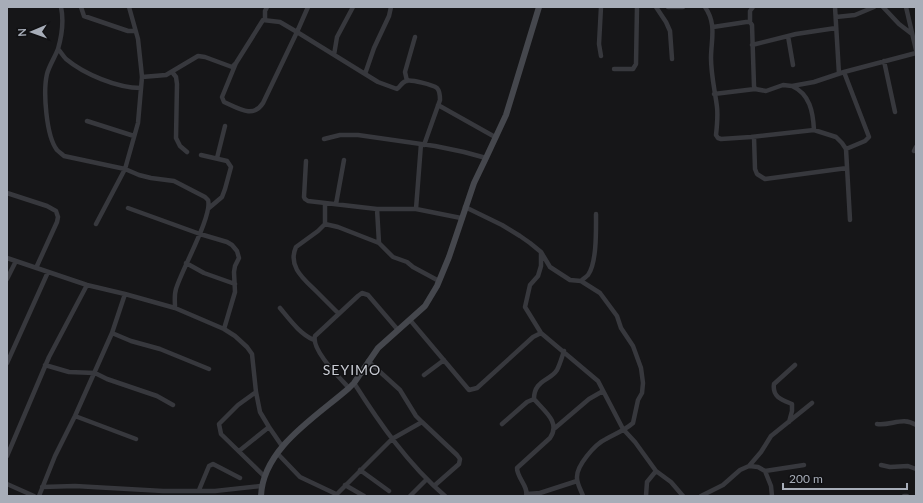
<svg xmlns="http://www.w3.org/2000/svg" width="923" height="503" viewBox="0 0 923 503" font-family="Lato,sans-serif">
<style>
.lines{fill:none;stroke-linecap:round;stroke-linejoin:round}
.street{stroke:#37383d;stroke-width:4.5}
.secondary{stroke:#45474d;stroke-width:6}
.labels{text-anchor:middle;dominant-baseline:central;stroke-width:3;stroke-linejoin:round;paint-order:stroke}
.quarter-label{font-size:14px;letter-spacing:1px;fill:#c9ccd4;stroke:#111113}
</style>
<rect width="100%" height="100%" fill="#161618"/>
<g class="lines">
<path class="street" d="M61,7C64,21 62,35 58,49C61,52 63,56 66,59C84,74 117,88 141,88
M81,7L84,16L128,31H135
M308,7L297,32L378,82L397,89C400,87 402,82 406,81C411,79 433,85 437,88C440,91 440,96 440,100L424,145
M601,7L599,44L601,56
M656,7L666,22L670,31L672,59
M668,7H683
M705,7C717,24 711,40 711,58C711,75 715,91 717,107C718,116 717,126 716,135L718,138L721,139L751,137L814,130L836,137L842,143L846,149L850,220
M835,7L839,74
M883,7L899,24L912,34
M906,7L916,50
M836,17L855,15L874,7
M265,20V11L267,7
M750,22V11L753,7
M713,27L746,22H750L752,25L754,86L755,89L766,91L783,85L792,86L814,82L844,72L916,53
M788,36L793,65
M752,45L796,34L836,28
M58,49C55,57 49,66 47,74C43,91 46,136 57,150C59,152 62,154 64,156L125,169L139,175L151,178L174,181L205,197L208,200C213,215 181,271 176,289C174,295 175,301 175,308
M334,55L337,37L353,7
M884,61L895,112
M614,69H633L636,64L637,7
M172,72L176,77L177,84L176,138L180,146L187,152
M844,72L869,137L865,141L846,149
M365,74L374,48L389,16L391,7
M142,77L166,75L198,56L205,57L232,67L236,63L263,20L280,22L297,32L263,103C253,119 238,108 224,102L222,97L236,63
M407,81L405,72L415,37
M792,86C810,94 813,112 814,130
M714,94L755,89
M438,105L495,137
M87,121L134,136
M754,137L755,169L757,174L765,179L847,168
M324,139L340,135H358L435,146L464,152L486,158
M914,151L916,147
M201,155L227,161L231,167L225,189L222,197L209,208
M217,158L225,126
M306,161L304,197L305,199L308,201L377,209H416L461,218
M7,193L47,206L56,211L58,217L57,222L36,268
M325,203V224L318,231L296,247C287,267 305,280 317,292C324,299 332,307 339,314
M336,204L344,160
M465,207L502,225L520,236L530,243L541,252L550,267L570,280L581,281L600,293L617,316L621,328L633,346L641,368L643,383L642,393L638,400L633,423C625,430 615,434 606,439C595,444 576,466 577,478C577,484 581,490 583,496
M128,208L200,234L227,242L232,245L237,251L239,258L235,266L234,272L235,292L224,329
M377,209L379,243
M416,209L421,144
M96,224L125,169L138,123L142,77L141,67L138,39L129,7
M325,224L338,227L379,243L393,257L407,262L413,267L439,281
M541,253V266L538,276L530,285L525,307L541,333L598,381L623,429L635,442L656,471L671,482L683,496
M7,258L87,285L125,294L175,308L224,329L235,336L247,347L252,354L256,392L260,412L269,427L282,446
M186,263L204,273L235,284
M7,279L16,261
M581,281C583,279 586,277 588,275C597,263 596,229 596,214
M125,294L112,333L131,341L160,349L209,369
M280,308C290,320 300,334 314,340
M410,320L469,390L477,388L533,337L541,333
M7,363L48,272
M45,365L69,372L95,373L107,379L157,396L173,405
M424,375L444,360
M354,383C380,424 408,464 445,496
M349,388C340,378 311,350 315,336L358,296L362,293L368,295L398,330
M256,392L238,405L219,424L221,434L264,476
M75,416L136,439
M422,422L457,455L460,459L459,464L434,486
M789,422L792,411V404C782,400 772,397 774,384L795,365
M502,424L527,402L534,399
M877,424C891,426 903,416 916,425
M555,428L589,399L603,391
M239,451L269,427
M277,453L300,477L336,494
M7,456L49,357L87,285
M881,465L890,467L908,466L916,469
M749,466L761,452L771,436L812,403
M360,470L389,491
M765,471L771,486L772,496
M7,484L34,496
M345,485L364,496
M42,487L75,486L163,491H215L261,486
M199,490L209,466L213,464L240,478
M527,494L540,493L577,481
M39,496L55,456L75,416L112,333
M335,496L392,439L422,422L416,416L400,390L368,361
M410,496L426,480
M526,496C529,487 517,478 517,468L550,438C561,422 544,411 534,399C534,380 550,381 557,370C560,364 562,357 564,351
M646,496L647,482L656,471
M701,496L723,485L740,470L749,466L758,467L765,471L804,465
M904,496H907"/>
<path class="secondary" d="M261,496C263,448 316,417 349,388L354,383L378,348L425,306L437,286L449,257L474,183L486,158L506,115L539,7"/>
</g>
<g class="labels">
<g class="quarter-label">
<text x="352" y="369">SEYIMO</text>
</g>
</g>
<rect width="923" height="503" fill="none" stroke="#a7adb8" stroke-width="16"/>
<g transform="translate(32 32) rotate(268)" stroke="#111113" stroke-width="3" paint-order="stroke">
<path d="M0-3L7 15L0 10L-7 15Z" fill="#a7adb8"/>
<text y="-6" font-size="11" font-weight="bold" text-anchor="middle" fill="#a7adb8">N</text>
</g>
<path d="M783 483v6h124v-6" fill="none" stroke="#a7adb8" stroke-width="2"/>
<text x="789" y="483" font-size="12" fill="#a7adb8" stroke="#111113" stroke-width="3" paint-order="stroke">200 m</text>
</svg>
